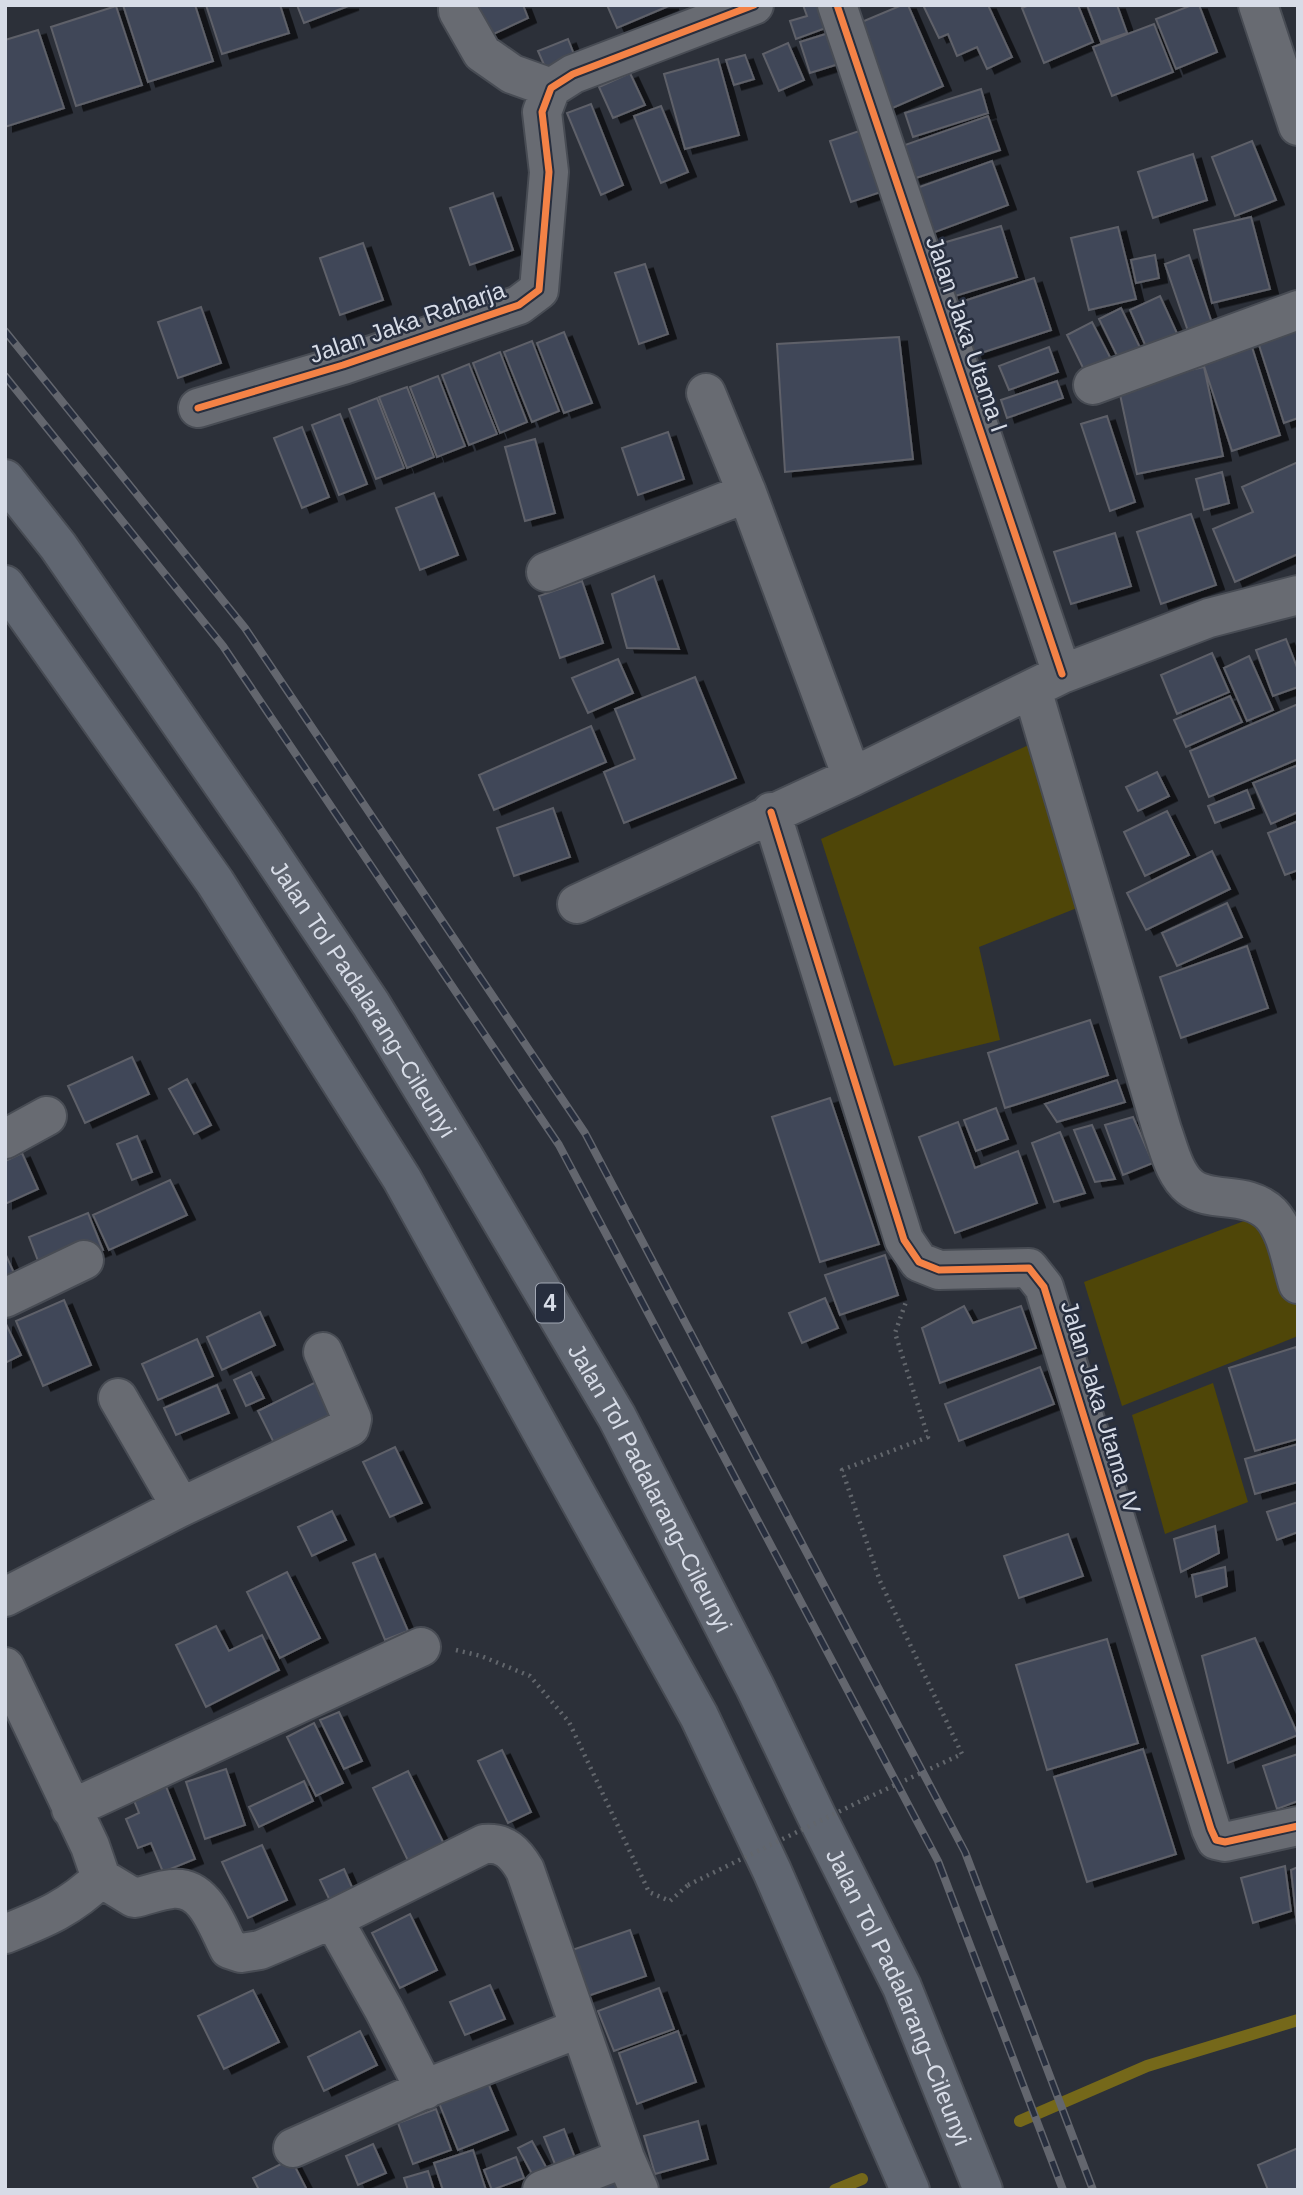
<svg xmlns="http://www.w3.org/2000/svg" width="1303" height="2195" viewBox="0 0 1303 2195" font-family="Helvetica,sans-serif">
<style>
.green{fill:#4f4608}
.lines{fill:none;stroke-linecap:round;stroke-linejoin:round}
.stream{stroke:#75681a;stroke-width:12}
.building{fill:#414758;stroke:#5e6169;stroke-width:2;filter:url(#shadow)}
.minor-casing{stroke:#484c54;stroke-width:42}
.highway-casing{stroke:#484c54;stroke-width:42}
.path{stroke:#62666c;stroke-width:4.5;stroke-dasharray:2 5;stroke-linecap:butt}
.minor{stroke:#686b72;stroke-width:38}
.highway{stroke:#606671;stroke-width:38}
.rail-casing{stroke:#63666e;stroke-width:8}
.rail{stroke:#272e3e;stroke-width:5;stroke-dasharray:16;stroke-linecap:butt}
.path-bridge{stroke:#62666c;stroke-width:4.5;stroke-dasharray:2 5;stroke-linecap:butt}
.cycleway-casing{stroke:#272e3e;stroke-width:11}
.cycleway{stroke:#f48246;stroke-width:7}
.labels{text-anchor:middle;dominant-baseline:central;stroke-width:5;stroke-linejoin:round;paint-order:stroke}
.shield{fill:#272e3e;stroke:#a2a8b4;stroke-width:2}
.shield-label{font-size:23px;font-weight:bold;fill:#d7dce7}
.street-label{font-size:24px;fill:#d7dce7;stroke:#272e3e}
</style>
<defs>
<filter id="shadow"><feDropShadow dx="8" dy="4.5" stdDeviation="0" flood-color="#0009"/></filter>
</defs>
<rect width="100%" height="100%" fill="#2c3039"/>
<path class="green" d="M1042,739L1087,904L979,947L1000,1040L894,1066L821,839Z
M1265,1213L1298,1310V1336L1122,1406L1084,1282Z
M1213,1383L1248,1502L1165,1534L1132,1415Z"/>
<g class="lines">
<path class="stream" d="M1020,2121L1147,2066L1298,2020
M835,2190L862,2179"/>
</g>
<path class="building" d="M123,5H195L213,61L148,82Z
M206,5H280L289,33L222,54Z
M297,5H351L304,23Z
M472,5H523L528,18L487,37Z
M607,5H671L617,28Z
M803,5H827L834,25L796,39L790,21L807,16Z
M902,5H908L943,86L888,110L852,26Z
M923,5H988L1012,57L987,69L977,47L957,56L948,34L939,38Z
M1029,5H1078L1093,42L1044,63L1022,8Z
M1087,5H1117L1127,33L1101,42Z
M1192,5H1199L1217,52L1176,69L1156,19Z
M116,6L142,85L76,106L51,27Z
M1154,24L1173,72L1112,96L1093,47Z
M38,30L64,108L5,127V40Z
M835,31L845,62L810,73L800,42Z
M568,39L577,62L548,74L538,51Z
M788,43L804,80L779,91L763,54Z
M745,55L754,79L734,85L726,60Z
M718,59L739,135L685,149L664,74Z
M630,73L645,105L613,118L599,87Z
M981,89L988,113L913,137L905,113Z
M591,104L623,185L601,195L567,113Z
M661,106L688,172L661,183L634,116Z
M988,116L1000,150L913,179L902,146Z
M859,131L881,192L851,202L830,141Z
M1252,141L1276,200L1235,216L1212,157Z
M1193,154L1207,200L1153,218L1138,172Z
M992,161L1008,205L927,235L911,190Z
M493,193L513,250L470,265L450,208Z
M1251,217L1270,289L1212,303L1194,230Z
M1001,226L1017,277L952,297L936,245Z
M1118,227L1136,299L1089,310L1071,238Z
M363,243L383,300L340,315L320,258Z
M1155,255L1159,278L1136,283L1131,260Z
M1189,255L1213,326L1189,334L1165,264Z
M645,264L668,334L639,344L615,273Z
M1034,278L1051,330L975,355L958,303Z
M1160,296L1180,340L1149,354L1130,310Z
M201,307L221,363L178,378L158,322Z
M1121,308L1145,358L1123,368L1099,319Z
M1092,322L1111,359L1085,372L1067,335Z
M1298,325V418L1284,423L1257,339Z
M564,332L592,403L564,413L537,343Z
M899,337L913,459L785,472L777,344Z
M532,341L559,411L532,422L504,352Z
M1251,344L1280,435L1232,451L1202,360Z
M1049,347L1058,372L1009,390L999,366Z
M500,352L527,422L500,433L473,363Z
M469,364L497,434L469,445L442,375Z
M1204,367L1223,456L1137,474L1118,385Z
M438,376L465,446L437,457L410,387Z
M1057,381L1063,398L1007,418L1001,400Z
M407,387L434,457L407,468L379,397Z
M377,398L404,468L376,479L349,409Z
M340,414L367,484L339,495L312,425Z
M1107,416L1135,502L1110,511L1081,424Z
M302,427L329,497L302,508L274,438Z
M668,432L684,479L638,495L622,448Z
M535,439L555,513L525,521L505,447Z
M1298,462V554L1235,582L1213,529L1253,512L1242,487Z
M1222,472L1229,503L1204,510L1196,479Z
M434,493L458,555L420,570L396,508Z
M1191,514L1216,585L1161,604L1137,532Z
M1115,533L1131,586L1071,604L1054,552Z
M654,576L679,649L627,648L612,594Z
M582,581L603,643L560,658L539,596Z
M1286,639L1298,670V687L1273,696L1256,650Z
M1212,653L1229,692L1177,714L1161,675Z
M1249,656L1273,710L1247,721L1224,668Z
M618,659L633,693L588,713L572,678Z
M695,677L736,778L624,823L604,772L635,759L615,709Z
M1230,696L1242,722L1186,747L1174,720Z
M1298,704V759L1209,797L1190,751Z
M591,726L606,762L494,810L479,775Z
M1298,765V812L1271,824L1253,783Z
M1157,772L1169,796L1138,811L1126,787Z
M1247,790L1254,808L1215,823L1208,806Z
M553,808L570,857L514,876L497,828Z
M1167,811L1189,855L1145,876L1124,832Z
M1298,821V870L1285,875L1268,833Z
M1212,851L1230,889L1146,930L1127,893Z
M1227,903L1242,937L1177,966L1162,933Z
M1247,946L1268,1008L1181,1038L1160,977Z
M1090,1020L1108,1075L1005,1108L988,1053Z
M132,1057L149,1094L85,1123L68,1086Z
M187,1079L211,1125L194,1134L169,1089Z
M1117,1080L1125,1102L1057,1122L1045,1104Z
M830,1098L879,1244L820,1262L772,1117Z
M996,1108L1008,1139L976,1151L964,1120Z
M1133,1117L1153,1163L1123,1175L1105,1125Z
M958,1122L975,1168L1018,1151L1037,1203L955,1233L919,1137Z
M1092,1125L1115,1179L1095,1182L1074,1130Z
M1060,1132L1085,1193L1054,1202L1032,1143Z
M137,1136L152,1172L132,1180L117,1144Z
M22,1153L38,1189L5,1204V1161Z
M170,1180L187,1215L109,1250L93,1215Z
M88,1213L103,1250L43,1274L29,1237Z
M5,1253L14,1273L5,1276Z
M885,1255L898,1295L840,1315L825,1275Z
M825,1298L838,1328L802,1343L789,1313Z
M64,1300L91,1365L43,1386L16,1321Z
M964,1306L973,1323L1021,1306L1036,1348L940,1383L922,1328Z
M260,1312L275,1345L222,1370L207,1337Z
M5,1322L21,1355L5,1363Z
M197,1339L213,1376L158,1400L142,1364Z
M1296,1347L1298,1354V1439L1255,1451L1229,1368Z
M1040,1367L1054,1404L959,1441L945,1404Z
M251,1372L264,1398L246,1406L234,1380Z
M324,1378L342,1413L276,1447L258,1411Z
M217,1385L229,1413L176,1435L164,1408Z
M1298,1444V1482L1255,1494L1245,1459Z
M395,1447L422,1503L390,1517L363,1462Z
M1298,1502V1532L1277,1540L1267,1512Z
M332,1511L346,1540L312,1556L298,1527Z
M1215,1526L1219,1553L1181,1572L1174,1539Z
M1068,1534L1083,1576L1019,1598L1004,1556Z
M375,1554L408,1631L385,1640L353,1563Z
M1225,1567L1227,1586L1196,1597L1192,1575Z
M287,1572L320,1638L280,1658L247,1592Z
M216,1626L229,1651L262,1635L279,1670L206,1707L176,1645Z
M1255,1638L1298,1735L1228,1763L1202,1656Z
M1107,1639L1138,1743L1047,1770L1016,1665Z
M339,1712L362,1761L344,1769L320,1720Z
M314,1723L343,1783L316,1796L287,1737Z
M1143,1749L1176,1854L1087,1882L1054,1777Z
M502,1750L531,1812L508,1823L478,1761Z
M1298,1754V1801L1277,1809L1263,1766Z
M226,1769L245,1825L205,1839L186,1782Z
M408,1771L448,1852L412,1869L373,1788Z
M304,1781L313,1801L259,1827L249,1807Z
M165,1784L195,1859L163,1872L151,1843L138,1848L126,1819L139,1813L133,1798Z
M262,1845L287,1900L248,1918L222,1862Z
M1285,1866L1291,1911L1253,1923L1241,1878Z
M1298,1867V1935L1291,1870Z
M344,1869L356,1896L333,1907L320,1880Z
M410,1914L437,1970L400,1988L372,1933Z
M630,1930L646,1976L585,1997L569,1951Z
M490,1985L505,2019L465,2035L450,2002Z
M659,1988L674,2029L614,2051L598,2011Z
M253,1990L279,2042L224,2069L198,2016Z
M360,2031L377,2065L324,2091L308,2057Z
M678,2031L696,2082L637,2104L619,2053Z
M486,2078L508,2130L458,2150L437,2098Z
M436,2109L451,2150L413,2164L398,2123Z
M698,2121L708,2159L655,2174L644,2136Z
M564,2129L578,2166L559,2174L544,2137Z
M532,2141L553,2180L539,2187L518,2148Z
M373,2144L386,2173L358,2185L346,2156Z
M1298,2148V2190H1268L1258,2165Z
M473,2150L486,2190H443L434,2163Z
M516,2157L524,2178L492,2190L484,2170Z
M291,2159L307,2190H259L253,2178Z
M428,2171L434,2190H408L404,2178Z
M628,2176L634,2190H595Z"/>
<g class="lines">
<g class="minor-casing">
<path id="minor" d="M458,5V11L482,53L512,74L551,88
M837,5L1062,674
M1258,5L1298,126
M1093,385L1298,310
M706,393L747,493L852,777
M198,408L343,365L519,305L539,290L549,172L542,112L551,88L573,74L754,5
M546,572L747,493
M1032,689L1162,1130C1169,1149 1174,1174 1190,1187C1211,1204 1247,1190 1271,1214C1287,1231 1291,1262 1298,1284
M771,812L904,1240L919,1262L939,1270L1029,1268L1044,1287L1211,1829L1216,1840L1225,1842L1298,1826
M577,904L852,777L1062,674L1209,618L1298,595
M5,1139L47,1116
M5,1298L84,1260
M118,1398L181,1507
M5,1597L181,1507L350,1427L352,1419L323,1352
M5,1667L90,1846L101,1878C70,1908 45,1918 5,1934
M71,1809L421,1647
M101,1878L134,1898C146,1896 159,1890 172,1889C205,1885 217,1926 229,1949L241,1953L260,1950L333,1919L384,2010L425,2090
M333,1919L484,1844C505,1842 515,1853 525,1870L580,2028
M293,2148L432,2086L580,2028L625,2158L639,2190
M542,2190L625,2158"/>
</g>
<g class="highway-casing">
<g id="highway">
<path id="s1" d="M5,479L58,546L264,844L371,1004L464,1157L617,1417L755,1687L816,1815L902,1987L983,2190"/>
<path d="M5,585L215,882L402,1179L699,1716L772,1871L910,2190"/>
</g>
</g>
<path class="path" d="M456,1650L481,1656L530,1676L569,1722L649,1892L670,1901L688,1885
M867,1798L962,1754L880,1581L842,1470L928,1437L895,1333L907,1299"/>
<use href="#minor" class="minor"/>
<use href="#highway" class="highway"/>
<g class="rail-casing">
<path id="rail" d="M5,331L245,628L585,1133L965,1852L1093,2190
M5,376L223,646L559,1145L938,1861L1063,2190"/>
</g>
<use href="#rail" class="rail"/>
<path class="path-bridge" d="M688,1885L867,1798"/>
<g class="cycleway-casing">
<path id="cycleway" d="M837,5L1062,674
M198,408L343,365L519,305L539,290L549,172L542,112L551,88L573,74L754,5
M771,812L904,1240L919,1262L939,1270L1029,1268L1044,1287L1211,1829L1216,1840L1225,1842L1298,1826"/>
</g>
<use href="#cycleway" class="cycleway"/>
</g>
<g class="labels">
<rect class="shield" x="536" y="1283.5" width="28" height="39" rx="5"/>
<g class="shield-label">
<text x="550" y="1303">4</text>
</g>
<g class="street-label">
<text transform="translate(407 322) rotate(-19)">Jalan Jaka Raharja</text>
<text transform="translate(967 334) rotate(71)">Jalan Jaka Utama I</text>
<text stroke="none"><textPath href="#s1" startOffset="632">Jalan Tol Padalarang–Cileunyi</textPath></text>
<text transform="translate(1101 1407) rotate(73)">Jalan Jaka Utama IV</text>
<text stroke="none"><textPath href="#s1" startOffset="1199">Jalan Tol Padalarang–Cileunyi</textPath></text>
<text stroke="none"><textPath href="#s1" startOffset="1766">Jalan Tol Padalarang–Cileunyi</textPath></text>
</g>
</g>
<rect width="1303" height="2195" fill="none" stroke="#d7dce7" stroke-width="14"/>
</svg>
